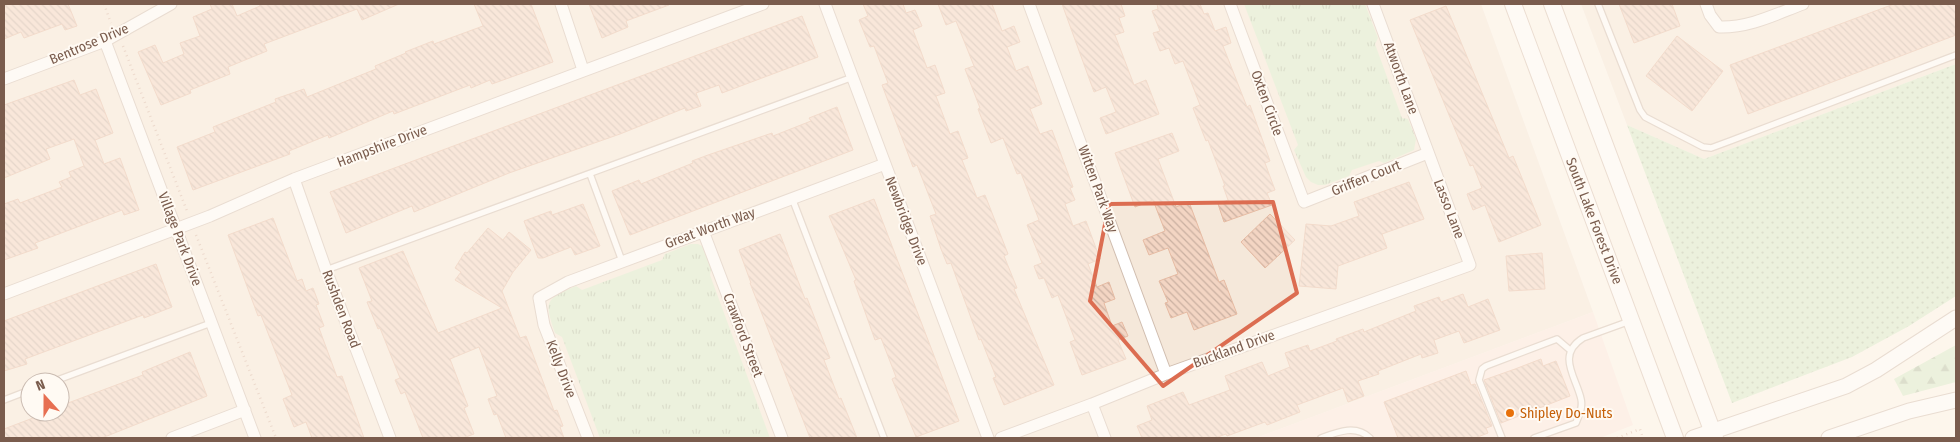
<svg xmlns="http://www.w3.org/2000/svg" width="1960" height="442" viewBox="0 0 1960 442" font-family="'Fira Sans Condensed',sans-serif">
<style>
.residential{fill:#f5e8da;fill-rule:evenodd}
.commercial{fill:#fde8e0}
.grass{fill:url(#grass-dots)}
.forest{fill:url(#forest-firs)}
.park{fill:url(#park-tufts)}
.building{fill:url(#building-back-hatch);stroke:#e6bba3}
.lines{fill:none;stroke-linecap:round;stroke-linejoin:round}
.service-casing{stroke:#d1beb0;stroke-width:8}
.minor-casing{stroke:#d1beb0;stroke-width:13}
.tertiary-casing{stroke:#d1beb0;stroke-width:17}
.secondary-casing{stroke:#d6c0b0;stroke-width:18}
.path{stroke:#d9b8a5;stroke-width:2.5;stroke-dasharray:1 4;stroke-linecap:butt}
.service{stroke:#fff;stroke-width:5.5}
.minor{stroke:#fff;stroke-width:11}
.tertiary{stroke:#fff;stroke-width:15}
.secondary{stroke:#fff;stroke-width:16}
.marked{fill:none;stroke:#dc6d51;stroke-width:4;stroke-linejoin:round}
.food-dot{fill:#e8710a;stroke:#fffaf3;stroke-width:2}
.labels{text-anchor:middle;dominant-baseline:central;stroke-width:4;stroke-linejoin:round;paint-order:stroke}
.street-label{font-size:14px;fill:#7a5c4d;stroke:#fffaf3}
.food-label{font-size:14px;fill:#c56008;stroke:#fffaf3;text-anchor:start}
</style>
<defs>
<pattern id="grass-dots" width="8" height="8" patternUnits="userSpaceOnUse" patternTransform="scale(1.25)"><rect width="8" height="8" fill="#d8ecc9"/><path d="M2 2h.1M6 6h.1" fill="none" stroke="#b4c2a5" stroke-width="1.8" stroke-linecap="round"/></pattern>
<pattern id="forest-firs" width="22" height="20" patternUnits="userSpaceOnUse" patternTransform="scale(1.25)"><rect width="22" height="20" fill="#d8ecc9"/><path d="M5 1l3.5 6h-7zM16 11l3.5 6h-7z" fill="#b4c2a5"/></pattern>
<pattern id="park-tufts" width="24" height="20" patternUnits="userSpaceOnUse" patternTransform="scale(1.25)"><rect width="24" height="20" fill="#d8ecc9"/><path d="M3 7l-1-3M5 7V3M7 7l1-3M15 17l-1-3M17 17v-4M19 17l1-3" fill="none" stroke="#b4c2a5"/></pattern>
<pattern id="building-back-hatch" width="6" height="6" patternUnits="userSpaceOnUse" patternTransform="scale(1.25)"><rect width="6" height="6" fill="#f3d5c3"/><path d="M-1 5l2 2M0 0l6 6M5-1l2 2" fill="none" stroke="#cab0a1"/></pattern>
</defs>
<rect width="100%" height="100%" fill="#fdf6ec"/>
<path class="residential" d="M4,4H1481L1593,312L1256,438H4ZM30,382H60V412H30Z
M1581,4H1956V64L1704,159L1627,125Z"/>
<path class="commercial" d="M1593,312L1633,425L1600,438H1256Z"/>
<path class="grass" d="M1956,64V296L1909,326L1852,357L1732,403L1627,125L1704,159Z"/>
<path class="forest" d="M1956,345V382L1903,396L1894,379Z"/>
<path class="park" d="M1244,4H1365L1378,38L1375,44L1402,118L1408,119L1416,139L1414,150L1384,163L1379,161L1352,170L1349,176L1325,185H1318L1311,182L1306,177L1294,150L1298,145Z
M691,244H698L704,247L712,265L710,275L770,438H600L562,337L555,333C544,301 545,299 576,286L582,290L662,260L665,254Z"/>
<path class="building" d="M4,4H68L77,26L65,30L62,24L24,38L21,32L4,39Z
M210,4H232L237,16L260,6L259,4H399L362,20L357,9L264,44L267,51L228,67L230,74L190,90L191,93L161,105L138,52L155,45L163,63L184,54L180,43L200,36L193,17L212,9Z
M474,4H531L553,62L492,84L490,80L471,88L470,85L394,114L393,111L329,138L328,135L289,151L290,154L193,190L177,147L215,132L213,127L276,102L275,99L304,89L307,97L376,69L375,66L406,53L405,52L433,41L434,44L483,26Z
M589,4H669V5L626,21L628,27L602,38Z
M863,4H903L906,13L915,10L922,26L913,30L927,68L935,65L945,93L936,96L950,134L958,131L968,158L962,160L977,198L985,195L1008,254L1004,256L1017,288L1014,289L1054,385L1004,405L993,378L996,377L981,339L979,340L951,263L947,264L941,249L930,216L936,214L917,165L913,167L882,85L888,83L874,46L870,47L859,20L868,16Z
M938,4H992L1002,31L1014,26L1020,42L1007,47L1016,71L1028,66L1034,82L1042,104L1030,109L1040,134L1052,130L1073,187L1070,188L1075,200L1065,204L1073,226L1086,221L1100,259L1088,264L1097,287L1109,282L1115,299L1104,303L1112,326L1122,322L1128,336L1118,340L1126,359L1082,375L1070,342L1075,340L1058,295L1052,298L1044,278L1039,279L1034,266L1042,263L1027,225L1039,220L1021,173L1017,174L1003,138L991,143L978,109L980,108L965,69L974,66L956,21L946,25Z
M1062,4H1121L1125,16L1119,18L1124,32L1115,35L1134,85L1146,80L1159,114L1106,134L1100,118L1116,112L1106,87L1094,92Z
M1157,4H1200L1204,14L1208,13L1215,31L1226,27L1231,43L1223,46L1247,107L1250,105L1270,161L1265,163L1275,190L1267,193L1272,205L1224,222L1218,204L1228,200L1223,186H1225L1208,140L1206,141L1193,108L1200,105L1183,61L1175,64L1169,48L1160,51L1153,33L1160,31L1152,11L1158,9Z
M1619,4H1672L1680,26L1634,43Z
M1894,4H1956V35L1748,114L1730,65Z
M1446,6L1509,158L1513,156L1541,225L1499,242L1485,205L1473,210L1467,194L1482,188L1473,165L1470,166L1410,20Z
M802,16L818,57L722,93L719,85L696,93L701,106L686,111L685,108L620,134L509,173L414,212L412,206L346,233L330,192Z
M1677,36L1723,71L1692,111L1646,76Z
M74,80L80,95L96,89L113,133L95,140L104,164L120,158L139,210L124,215L122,210L109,215L35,243L38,248L4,260V204L18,199L20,203L62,187L59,182L71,177L69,172L84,166L74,139L46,149L50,159L4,178V105Z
M837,107L853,150L630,235L612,191L639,180L641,184L693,163L692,161L708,155L772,133L773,136L811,121L809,118Z
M1172,133L1179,151L1158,159L1176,207L1189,202L1219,282L1224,280L1237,314L1194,330L1187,312L1171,318L1165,303L1168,302L1159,281L1178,274L1168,248L1149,255L1143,240L1165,231L1153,200L1135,207L1115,153Z
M1409,182L1424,219L1382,234L1387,248L1338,266L1336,289L1299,286L1306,224L1331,226L1359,216L1354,202Z
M874,199L959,421L916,437L892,379L896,377L881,338L875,340L854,281L856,280L829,216Z
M583,204L600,246L575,255L571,247L543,258H538L524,221L551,211L552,215Z
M1270,214L1295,240L1265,268L1241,242Z
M273,218L297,281L302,279L306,291L313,288L319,304L316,305L324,326L319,328L337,377L342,376L364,438H312L306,422L294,427L283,399L292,395L261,315L258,316L228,235Z
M488,228L503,240L509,232L531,250L513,272L502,291L520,338L526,336L554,411L557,410L563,426L560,427L564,438H506L497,414L494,415L488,399L497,396L479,347L450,359L468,406L464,408L474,434L463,438H423L405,392L401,394L395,380L400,378L380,328L378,329L367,302L372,301L359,268L403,251L438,333L502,308L455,280L461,272L455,268L465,252L467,253Z
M780,234L805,299L807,298L830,358L824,360L839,399L841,398L857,438H810L750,283H751L739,250Z
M1542,253L1545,289L1509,291L1506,256Z
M156,264L172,307L144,318L143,315L33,356L25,359L27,364L4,371V321Z
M1463,294L1468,307L1488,299L1500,330L1464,343L1459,331L1434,340L1438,353L1422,358L1421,354L1378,371L1379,374L1358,381L1364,396L1348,402L1343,388L1297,405L1300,412L1267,425L1265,422L1227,436L1226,434L1215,438H1142L1137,426L1152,420L1147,406L1183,392L1189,405L1230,390L1225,376L1262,362L1268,376L1290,367L1285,353L1308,345L1310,351L1337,341L1336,339L1363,329L1364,332L1416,311L1414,306L1439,297L1441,302Z
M190,352L207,396L102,438H4V429L33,418L32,416L43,412H60V406L143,375L142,372Z
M1541,359L1543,366L1556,361L1570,396L1501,423L1484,380L1515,369V370V369Z
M1466,371L1471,385L1475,384L1492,426L1486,428L1488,433L1475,438H1398L1384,402Z"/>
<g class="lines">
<g class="service-casing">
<path id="service" d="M1598,4L1640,110L1645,117L1703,147L1711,148L1730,141L1956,55
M590,174L622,261
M792,198L884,438
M326,270L853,77
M52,382L211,323
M4,400L30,390
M1321,438C1337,432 1356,424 1370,438
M1502,438L1479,380L1482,369L1486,366L1557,339L1570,350
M1534,438L1576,423C1579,415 1583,408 1581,399C1576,377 1556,355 1583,338L1630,321"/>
</g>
<g class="minor-casing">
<path id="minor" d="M561,4L583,70
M825,4L988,438
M1029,4L1166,374
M1230,4L1304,202L1428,153
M1706,4L1710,15L1719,27C1749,28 1776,14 1803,4
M105,41L255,438
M4,79L105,41L171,4
M294,179L326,270L390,438
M703,231L782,438
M4,294L210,216L294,179L763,4
M1092,404L1105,438
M172,438L245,410
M588,438L544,325L539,298L568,282L885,164
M1001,438L1092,404L1166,374L1470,265L1373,4"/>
</g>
<g class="tertiary-casing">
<path id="tertiary" d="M1693,438L1846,386L1876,370L1956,318
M1829,438L1909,411L1956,400"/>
</g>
<g class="secondary-casing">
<path id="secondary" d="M1513,4L1675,438
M1552,4L1715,438"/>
</g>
<path class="path" d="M104,4L111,23
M123,46L187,211
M196,235L276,438
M1617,438L1640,429L1643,438"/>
<use href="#service" class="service"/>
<use href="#minor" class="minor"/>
<use href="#tertiary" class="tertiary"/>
<use href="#secondary" class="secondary"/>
</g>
<path d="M0 0H1960V442H0ZM1273,202L1297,293L1163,386L1090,301L1109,204Z" fill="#fdf6ec" fill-opacity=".55" fill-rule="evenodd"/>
<path class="marked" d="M1273,202L1297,293L1163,386L1090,301L1109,204Z"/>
<circle class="food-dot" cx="1510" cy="413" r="5"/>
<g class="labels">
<g class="street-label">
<text transform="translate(89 44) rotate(-23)">Bentrose Drive</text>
<text transform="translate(1401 78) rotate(70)">Atworth Lane</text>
<text transform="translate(1267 103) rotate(70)">Oxten Circle</text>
<text transform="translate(382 146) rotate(-21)">Hampshire Drive</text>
<text transform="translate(1366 178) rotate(-22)">Griffen Court</text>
<text transform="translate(1098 189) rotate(70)">Witten Park Way</text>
<text transform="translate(1449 209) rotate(69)">Lasso Lane</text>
<text transform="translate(906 221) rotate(69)">Newbridge Drive</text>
<text transform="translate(1594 221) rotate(69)">South Lake Forest Drive</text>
<text transform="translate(710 228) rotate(-20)">Great Worth Way</text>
<text transform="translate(180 239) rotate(69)">Village Park Drive</text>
<text transform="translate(341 309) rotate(69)">Rushden Road</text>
<text transform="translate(743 335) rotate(69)">Crawford Street</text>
<text transform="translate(1234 349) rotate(-20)">Buckland Drive</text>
<text transform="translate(561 369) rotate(69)">Kelly Drive</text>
</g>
<g class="food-label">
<text x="1520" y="413">Shipley Do-Nuts</text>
</g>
</g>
<rect width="1960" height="442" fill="none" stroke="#7a5c4d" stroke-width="10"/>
<g transform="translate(45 397) rotate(339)"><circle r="24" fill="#fffaf3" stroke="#cabbb1"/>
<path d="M0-4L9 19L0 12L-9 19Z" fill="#e76f51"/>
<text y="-8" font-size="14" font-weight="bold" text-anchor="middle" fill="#7a5c4d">N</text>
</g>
</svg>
